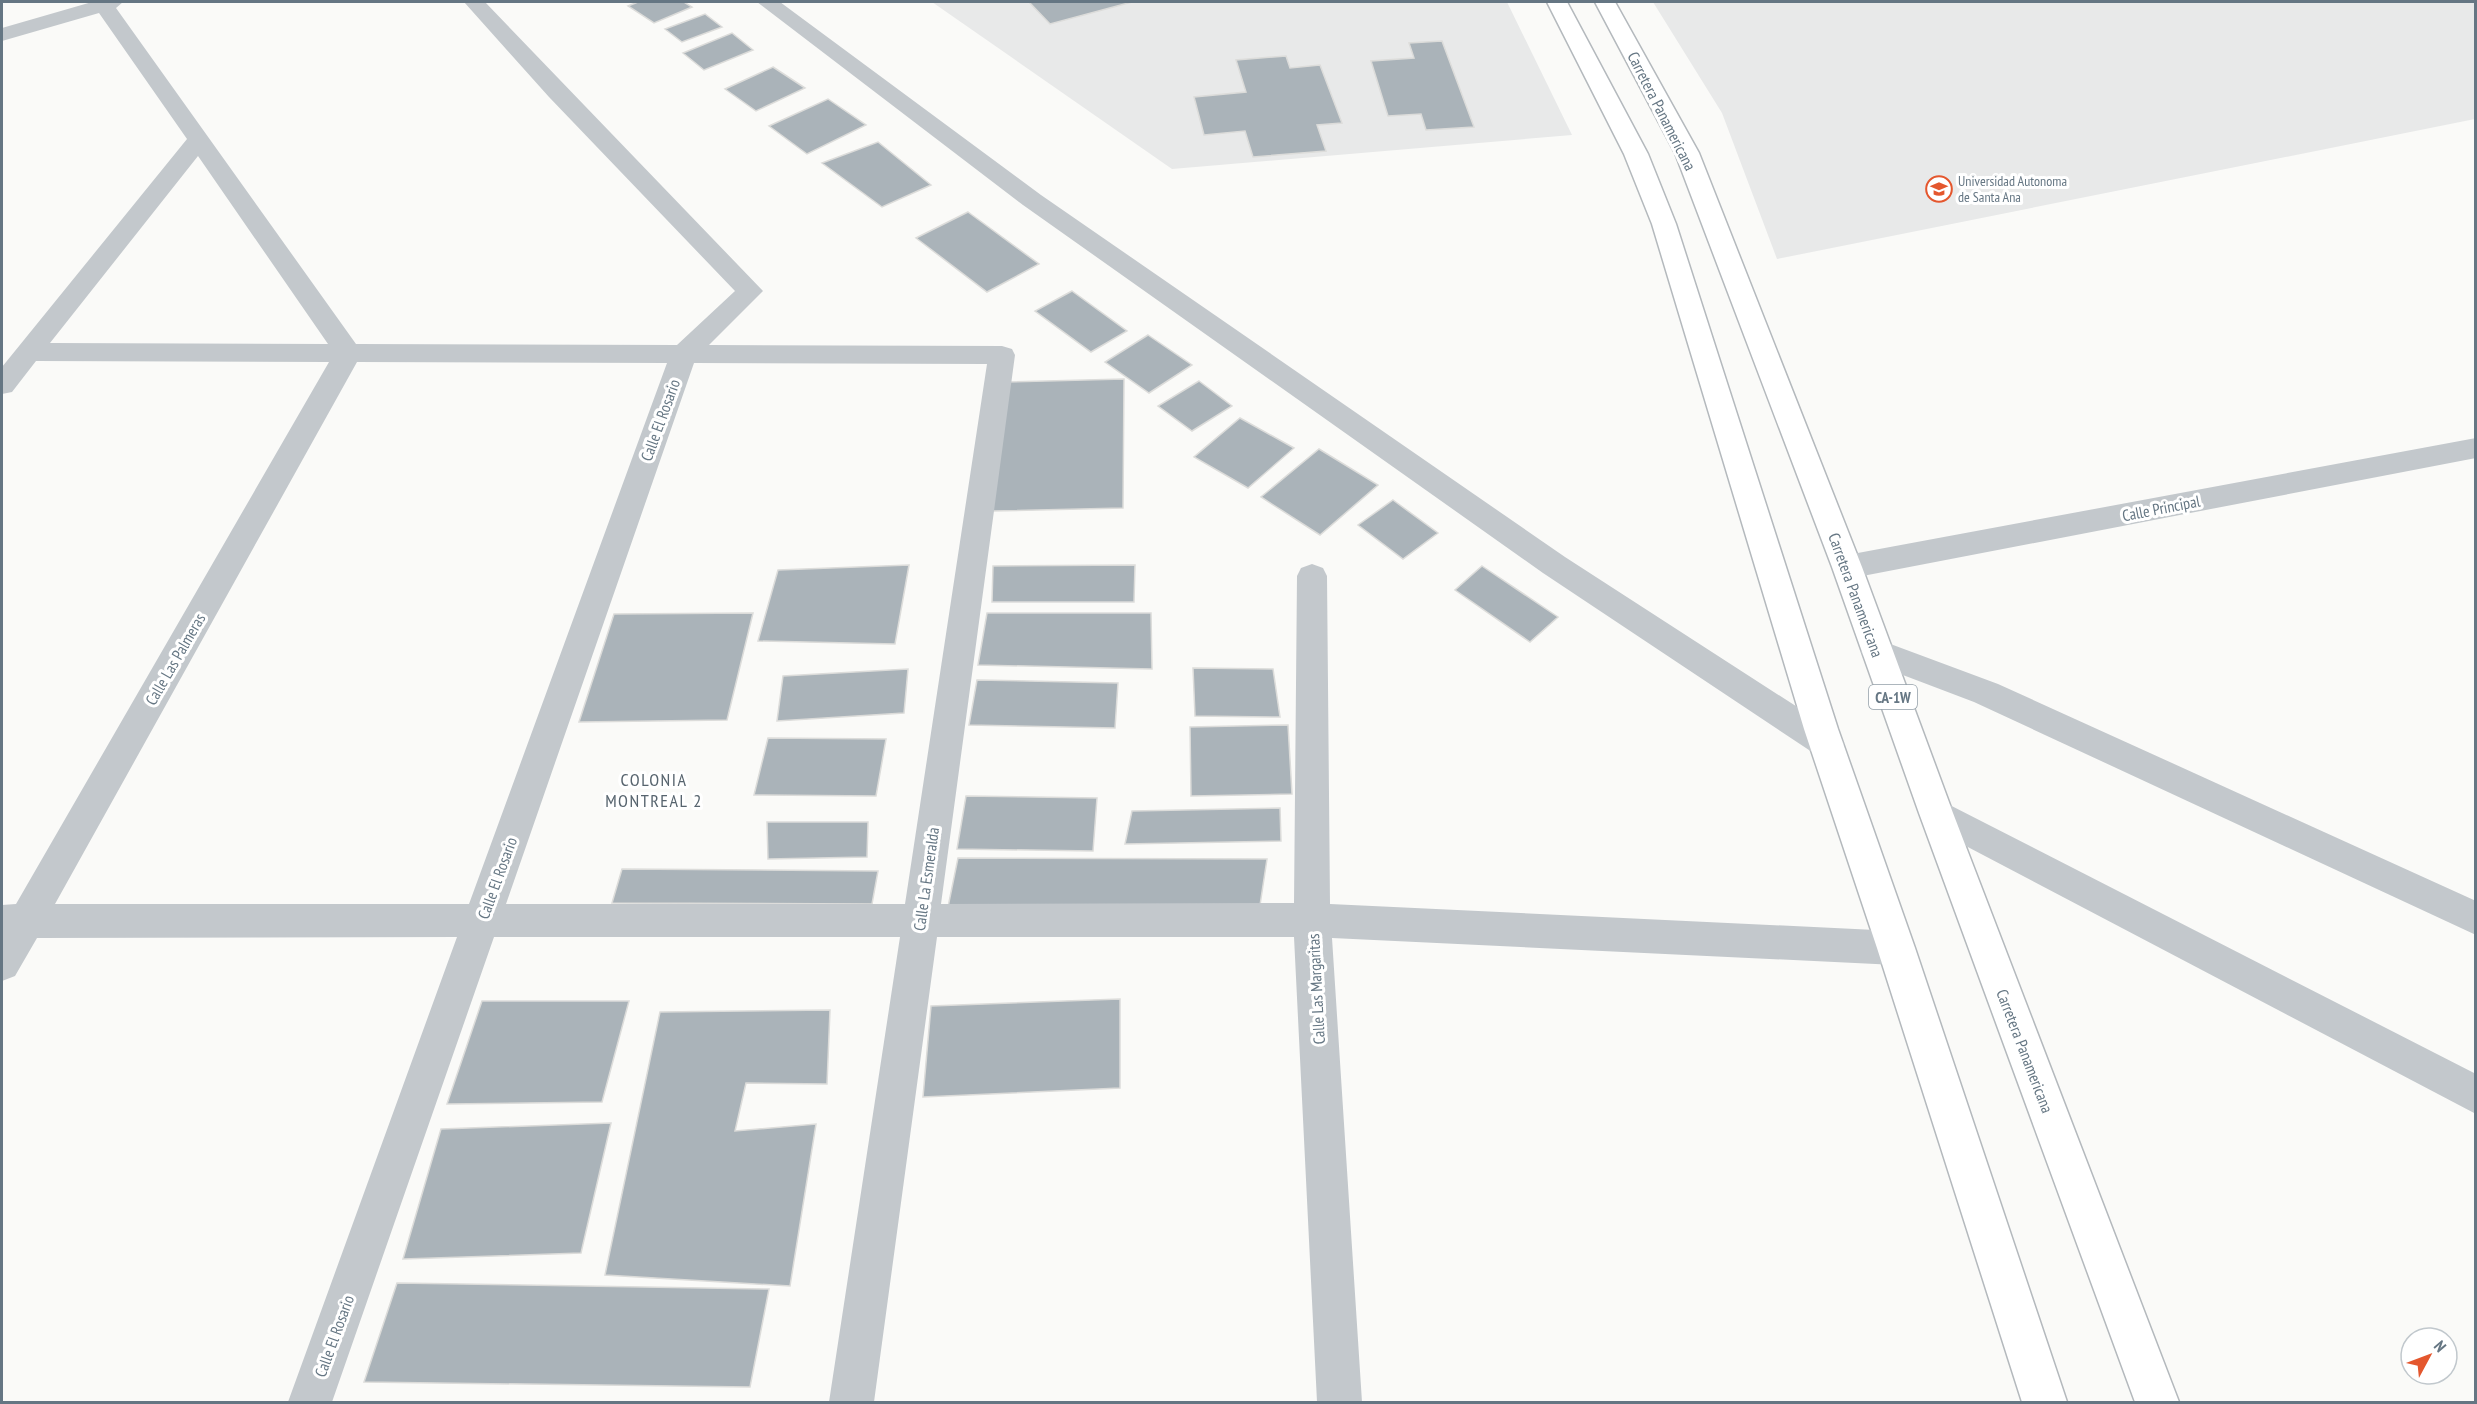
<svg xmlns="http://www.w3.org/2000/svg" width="2477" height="1404" viewBox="0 0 2477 1404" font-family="'PT Sans Narrow',sans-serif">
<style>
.built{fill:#e8e9e9}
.building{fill:#aab3b9;stroke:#dcdcda;stroke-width:1.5}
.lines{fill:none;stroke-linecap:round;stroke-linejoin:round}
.trunk-casing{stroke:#b4b9bd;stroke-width:3}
.minor{fill:#c3c8cc;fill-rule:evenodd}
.trunk{fill:#fff;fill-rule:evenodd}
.labels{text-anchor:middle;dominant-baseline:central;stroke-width:6;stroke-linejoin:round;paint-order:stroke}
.far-poi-label{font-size:14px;fill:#657683;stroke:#fff;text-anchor:start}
.shield{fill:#fff;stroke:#939fa8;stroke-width:1.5}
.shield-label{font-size:15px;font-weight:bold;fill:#657683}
.street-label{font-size:16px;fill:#657683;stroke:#fff}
.neighbourhood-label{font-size:18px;letter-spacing:1.5px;fill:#57646e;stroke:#fff}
</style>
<rect width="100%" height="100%" fill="#fafaf8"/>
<path class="built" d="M932,2H1507L1572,135L1172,169Z
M1653,2H2475V119L1777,259L1722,113Z"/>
<path class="building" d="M638,2H684L692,7L654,23L628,6Z
M1029,2H1132L1050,24Z
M705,14L722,27L682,42L665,29Z
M732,33L753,50L704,70L683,53Z
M1442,41L1474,127L1426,130L1421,114L1388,116L1371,61L1414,58L1409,43Z
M1286,56L1290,68L1320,65L1342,123L1317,125L1326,151L1253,157L1245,131L1204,135L1194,97L1246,92L1236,60Z
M773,67L805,88L756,111L725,89Z
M828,99L866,125L807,154L769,126Z
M878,142L931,185L882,207L822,163Z
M968,212L1039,264L987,292L916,238Z
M1072,291L1127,331L1091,352L1035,311Z
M1148,335L1192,365L1149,393L1105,362Z
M1124,379L1123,508L992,511L1003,382Z
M1199,381L1232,406L1192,431L1158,406Z
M1240,418L1294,448L1248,488L1194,457Z
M1319,449L1378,485L1320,535L1261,497Z
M1393,500L1438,533L1403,559L1358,525Z
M909,565L895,644L758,641L778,570Z
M1135,565L1134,602H992L993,566Z
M1482,566L1558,617L1530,642L1455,590Z
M753,613L727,720L579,722L614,614Z
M987,613H1151L1152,669L978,665Z
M1193,668L1273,669L1280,717L1195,716Z
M908,669L904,713L777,721L783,676Z
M977,680L1118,683L1115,728L969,725Z
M1288,725L1292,794L1191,796L1190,727Z
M768,738L886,739L876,796L754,795Z
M966,796L1097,798L1093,851L957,849Z
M1280,808L1281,841L1125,844L1132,811Z
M767,822H868L867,857L768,859Z
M958,858L1267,859L1260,905L948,907Z
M622,869L878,871L872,904L612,903Z
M1120,999V1088L923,1097L931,1006Z
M482,1001H629L602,1102L447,1104Z
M830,1010L827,1084L746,1083L735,1131L816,1124L790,1286L605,1275L660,1012Z
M611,1123L581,1253L403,1259L441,1129Z
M397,1283L769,1289L750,1387L364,1382Z"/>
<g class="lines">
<g class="trunk-casing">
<path id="trunk" d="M1547,2H1567L1648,154L1676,224L1838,729L1915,948L2067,1402H2022L1877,948L1804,729L1652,224L1624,154Z
M1595,2H1615L1699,153L1862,567L1953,813L2179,1402H2135L1919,813L1832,567L1675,153Z"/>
</g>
<path class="minor" d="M92,2H123L116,8L356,344L677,345L735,291L549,97L464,2H485L763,291L709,345L1002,346L1012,349L1015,355L941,904L1294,903L1297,576L1301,568L1312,564L1323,568L1327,576L1330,904L1896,931L1909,936L1915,948L1909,960L1896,965L1332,938L1362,1402H1317L1294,937H937L874,1402H829L900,937H494L332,1402H288L457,937L37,938L15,976L2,981V905L16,904L329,362L36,361L12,392L2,394V367L187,139L99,13L2,41V28ZM198,156L328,344L50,343ZM357,362L667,363L469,904H55ZM694,363L987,364L905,904H506Z
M757,2H780L1041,195L1565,557L1839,734L1844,744L1839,754L1827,758L1815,754L1543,573L1023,205Z
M2476,438V458L1847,579L1836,575L1832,567L1836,559L1847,555Z
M1877,639L1998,684L2476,901V935L1974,702L1866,661L1861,652L1866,643Z
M1936,798L2476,1074V1114L1924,824L1919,813L1924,802Z"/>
<use href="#trunk" class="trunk"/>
</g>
<defs>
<g id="university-ring" transform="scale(1.35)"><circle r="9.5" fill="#fff" stroke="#e4572e" stroke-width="1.5"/><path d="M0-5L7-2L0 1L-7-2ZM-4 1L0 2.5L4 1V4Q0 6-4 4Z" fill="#e4572e"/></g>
</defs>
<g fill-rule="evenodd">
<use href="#university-ring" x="1939" y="189"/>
</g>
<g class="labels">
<g class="far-poi-label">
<text x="1958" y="181">Universidad Autonoma<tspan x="1958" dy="16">de Santa Ana</tspan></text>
</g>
<rect class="shield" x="1869" y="685" width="48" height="24" rx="4.5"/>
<g class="shield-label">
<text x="1893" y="697">CA-1W</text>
</g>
<g class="street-label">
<text transform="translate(1662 111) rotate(63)">Carretera Panamericana</text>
<text transform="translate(660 420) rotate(-70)">Calle El Rosario</text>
<text transform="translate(2161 508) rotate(-11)">Calle Principal</text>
<text transform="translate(1856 595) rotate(70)">Carretera Panamericana</text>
<text transform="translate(175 659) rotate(-60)">Calle Las Palmeras</text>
<text transform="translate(497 878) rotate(-70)">Calle El Rosario</text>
<text transform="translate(926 879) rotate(-82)">Calle La Esmeralda</text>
<text transform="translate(1316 989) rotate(-93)">Calle Las Margaritas</text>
<text transform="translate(2025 1051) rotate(69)">Carretera Panamericana</text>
<text transform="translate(334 1336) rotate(-70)">Calle El Rosario</text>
</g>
<g class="neighbourhood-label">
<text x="654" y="779">COLONIA<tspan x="654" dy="21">MONTREAL 2</tspan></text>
</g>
</g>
<rect width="2477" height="1404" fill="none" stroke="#657683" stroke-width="6"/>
<g transform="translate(2429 1356) rotate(49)"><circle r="28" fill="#ffffff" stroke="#c1c8cd" stroke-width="1.5"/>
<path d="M0-4.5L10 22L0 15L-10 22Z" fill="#e4572e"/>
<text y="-9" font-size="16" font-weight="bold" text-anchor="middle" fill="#657683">N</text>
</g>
</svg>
